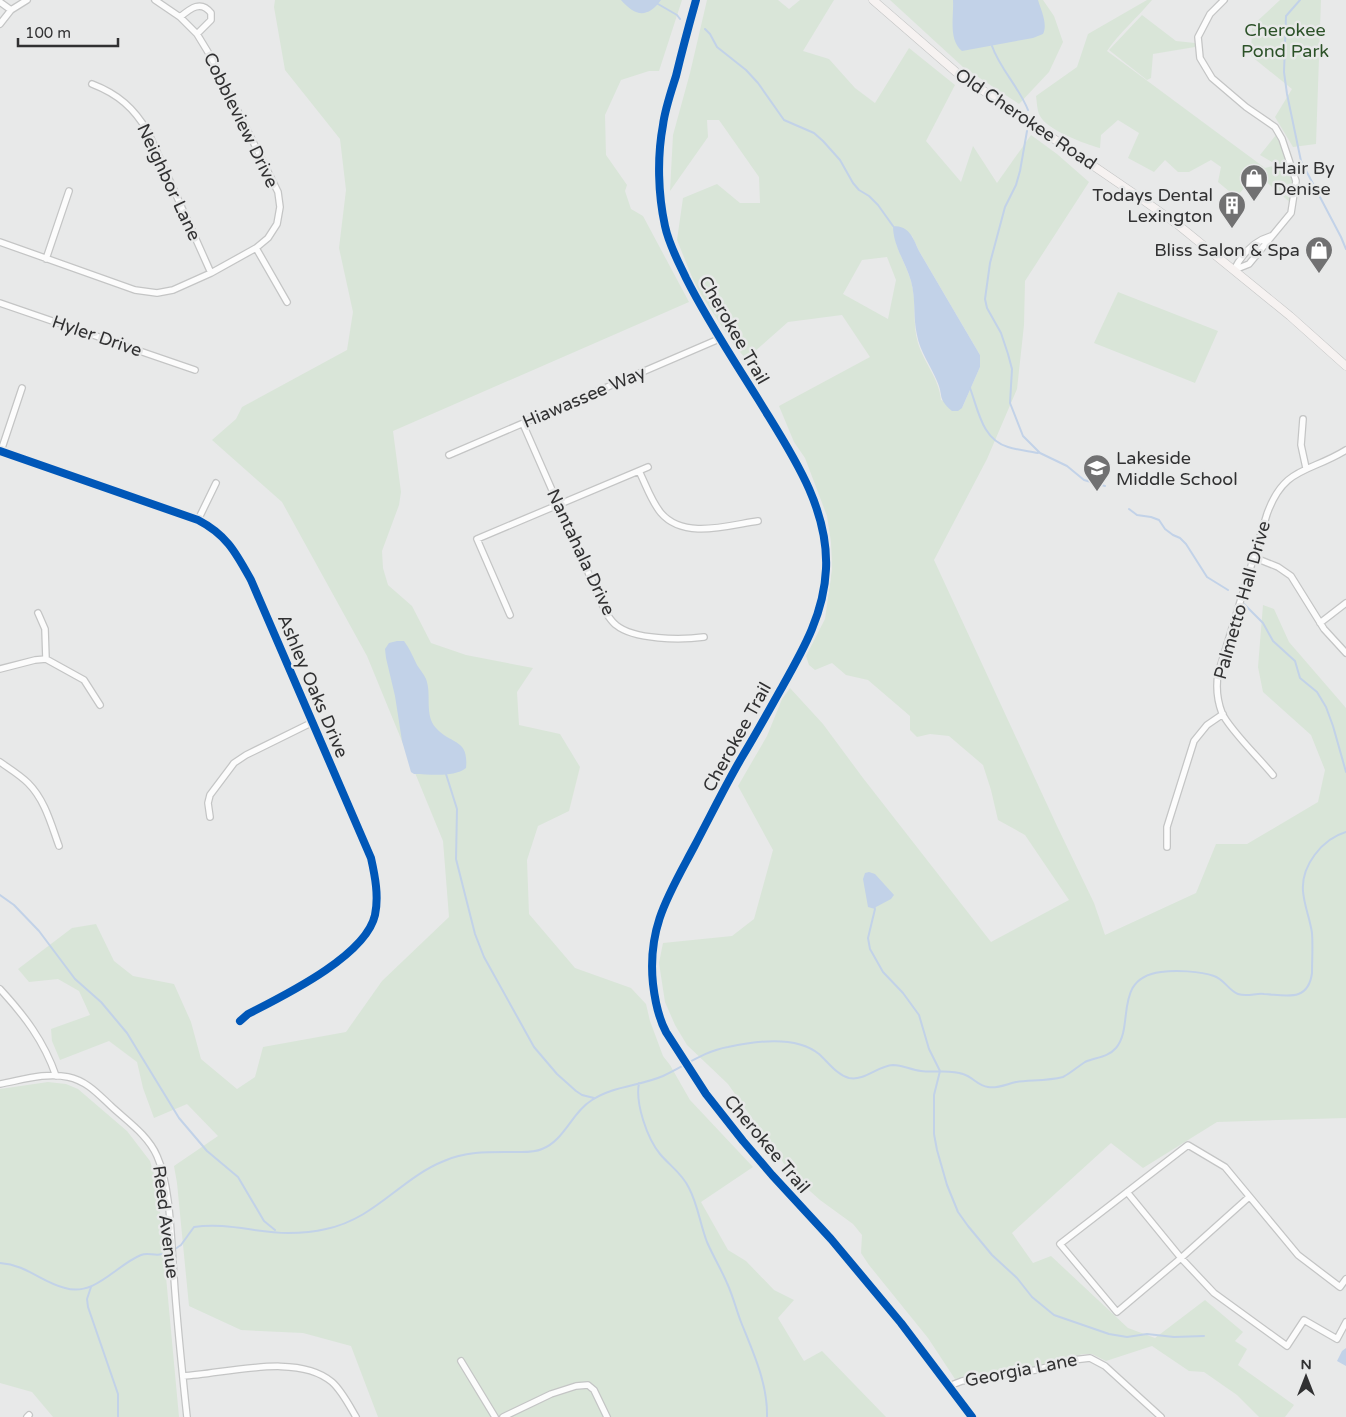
<svg xmlns="http://www.w3.org/2000/svg" width="1346" height="1417" viewBox="0 0 1346 1417" font-family="'Varela Round',sans-serif">
<style>
.green{fill:#d9e5d8;fill-rule:evenodd}
.water{fill:#c2d2e8}
.lines{fill:none;stroke-linecap:round;stroke-linejoin:round}
.stream{stroke:#c2d2e8;stroke-width:2}
.street-casing{stroke:#c4c5c5;stroke-width:8}
.secondary-casing{stroke:#c4c5c5;stroke-width:9}
.street{stroke:#fcfcfc;stroke-width:5.5}
.secondary{stroke:#f6f2f1;stroke-width:8}
.cycleway-casing{stroke:#e8e9e9;stroke-width:11}
.cycleway{stroke:#0057b8;stroke-width:8}
.labels{text-anchor:middle;dominant-baseline:central;stroke-width:5;stroke-linejoin:round;paint-order:stroke}
.park-label{font-size:18px;fill:#2c5228;stroke:#e8e9e9}
.street-label{font-size:18px;fill:#313132;stroke:#e8e9e9}
.poi-label{font-size:18px;fill:#313132;stroke:#e8e9e9;text-anchor:start}
</style>
<rect width="100%" height="100%" fill="#e8e9e9"/>
<path class="green" d="M275,0H682L659,71H649L621,80L605,115L606,155L627,185L625,191L631,209L643,216L689,302L393,431L401,492L399,505L382,551L383,568L388,585L412,606L431,643L466,655L533,668L517,692L519,725L560,734L580,767L569,811L538,826L527,860L529,914L575,968L631,988L646,1004L650,1021L663,1056L670,1065L690,1100L753,1167L701,1202L728,1250L746,1261L774,1290L794,1300L778,1318L804,1361L822,1351L886,1417H378L351,1346L303,1333L241,1330L189,1306L177,1183L174,1166L218,1136L187,1104L154,1118L143,1088L137,1062L109,1041L60,1060L52,1041L51,1029L90,1015L79,991L58,979L29,982L18,969L72,928L96,924L114,961L133,976L174,984L191,1022L201,1059L237,1089L255,1077L263,1047L346,1032L382,981L449,917L443,841L367,656L282,502L212,440L236,419L242,407L347,350L353,312L339,248L346,190L340,139L285,70L274,7Z
M707,0H778L789,9L800,0H834L803,51L829,59L855,88L875,103L909,48L955,85L926,141L961,182L973,146L997,183L1031,135L1057,154L1089,182L1025,281L1024,325L1017,389L987,459L934,560L1057,826L1094,903L1105,935L1196,893L1216,844H1247L1318,802L1325,770L1311,735L1263,692L1258,667L1263,605L1274,609L1289,642L1346,708V1118L1217,1122L1143,1168L1111,1143L1012,1233L1033,1263L1051,1256L1128,1328L1155,1338L1205,1300L1243,1332L1235,1341L1247,1349L1238,1365L1294,1405L1285,1417H1259L1237,1395L1204,1372L1189,1371L1152,1346L1106,1361L1092,1354H1083L1037,1366L955,1379L928,1338L869,1265L861,1253L862,1235L853,1224L820,1200L792,1175L728,1084L687,1045L675,1025L665,1002L659,963L663,943L732,936L754,919L773,850L738,786L767,736L782,699L790,688L823,724L863,778L991,942L1069,900L1025,835L998,820L991,790L983,765L949,736L930,734L917,737L910,730V716L868,680L846,675L832,663L815,670L809,665L806,656L825,619L832,569L831,542L827,516L805,458L794,442L779,406L870,357L842,315L788,322L746,359L734,345L696,287L677,240L683,198L717,184L740,203H760L759,177L719,120H707L708,137L670,191L673,135L690,73ZM894,226L912,236L919,251L980,355V367L962,408L941,400C939,378 924,363 918,343C912,323 917,301 911,281C906,263 893,246 894,226ZM887,257L896,280L888,319L843,294L862,260Z
M890,0H1043L1054,16L1063,42L1049,72L1019,104L963,67Z
M1147,0H1152C1137,18 1120,32 1107,51L1265,168L1277,165L1260,155L1276,135L1289,162L1285,164L1291,163L1296,181L1292,204L1257,174L1236,197L1218,182L1221,167L1211,160L1189,172H1178L1165,160L1154,172L1128,158L1139,133L1118,120L1101,135L1100,148C1085,144 1047,130 1040,116C1037,111 1037,102 1036,96L1077,67L1088,34Z
M1280,0H1321L1316,144L1293,147L1275,117L1292,89L1251,56L1252,26Z
M1142,15L1176,41L1195,43V47L1153,54L1151,78L1147,80L1109,50Z
M1118,292L1218,331L1195,383L1094,343Z
M48,1082L66,1084L78,1089L127,1131L150,1161L155,1177L159,1201L179,1417H53L32,1392L0,1383V1089Z"/>
<path class="water" d="M621,0H661C647,19 635,16 621,0Z
M953,0H1038C1041,10 1048,24 1043,34L1033,38L962,51C948,40 954,16 953,0Z
M893,226C910,226 913,238 919,251L980,355V367L962,408L958,411H952C937,398 944,397 937,381C931,366 920,352 917,335C913,318 916,299 911,281C906,263 893,246 893,226Z
M397,641H404C410,649 413,657 417,665C420,670 424,674 426,679C432,694 424,715 436,728C451,745 469,738 466,768C453,778 430,774 414,774L411,772L402,741L395,696L386,658L385,649L389,643Z
M869,872L875,874L894,895L891,899L876,907L875,909L868,907L863,879L865,873Z
M1346,1348V1366L1337,1361L1342,1351Z"/>
<g class="lines">
<path class="stream" d="M1300,0L1286,16L1284,72L1287,94L1301,161L1341,237L1346,249
M658,4L677,15L680,19
M705,29L710,34L717,47L746,70L758,83L784,120L814,133L823,141L840,160L853,183L859,190L869,196L878,205L893,226
M992,46C1000,69 1019,87 1028,110
M1027,131L1020,171L1016,185L1005,207L990,263L985,299L987,308L1001,333L1008,354L1012,369L1010,403L1023,436L1040,453L1067,466L1084,480L1105,486
M970,388C978,409 982,440 1008,447C1017,450 1028,451 1038,453
M1129,509L1137,515L1151,517L1159,520L1165,529L1173,535L1180,538L1186,544L1207,577L1228,590
M1244,604L1263,623L1273,641L1295,661L1300,678L1317,692L1326,707L1333,726L1346,772
M446,774L457,809L456,859L475,934L484,957L534,1047L557,1074L576,1091L582,1095L594,1098
M0,895L14,905L39,931L75,979L101,1002L127,1033L179,1118L207,1151L238,1177L264,1221L275,1230
M875,909L868,938L870,949L883,972L903,993L919,1015L929,1049L940,1071L934,1095V1134L937,1150L947,1185L958,1212L968,1226L992,1255L1017,1278L1032,1297L1054,1315L1109,1334L1127,1337L1147,1334L1174,1337L1204,1336
M639,1083C635,1103 647,1138 660,1154C670,1166 682,1173 689,1188C698,1205 700,1224 707,1242C713,1256 721,1269 727,1283C733,1296 736,1309 741,1322C753,1352 768,1384 767,1417
M175,1249L181,1245L194,1227C227,1222 256,1233 288,1233C300,1233 314,1232 326,1229C375,1219 401,1178 444,1161C466,1151 490,1152 514,1152C523,1152 533,1153 542,1149C564,1141 572,1112 592,1100C613,1086 640,1086 663,1076C685,1066 704,1051 728,1047C755,1041 796,1035 819,1054C828,1062 837,1075 849,1078C865,1081 877,1066 893,1065C903,1065 911,1070 921,1071C935,1073 950,1069 963,1074C973,1077 978,1086 988,1087C997,1089 1007,1084 1016,1082C1031,1080 1047,1081 1063,1077C1071,1073 1077,1067 1085,1062C1096,1057 1107,1058 1116,1048C1135,1026 1112,978 1161,972C1175,970 1200,971 1214,976C1224,979 1229,991 1238,994C1247,997 1256,993 1264,994C1285,995 1308,1003 1312,973C1312,960 1313,946 1312,933C1310,919 1304,905 1303,891C1301,866 1322,839 1346,832
M0,1263C27,1265 41,1282 65,1288C95,1297 116,1265 141,1255C150,1251 156,1259 170,1251
M91,1287L87,1299L88,1307L118,1394V1417"/>
<g class="street-casing">
<path id="street" d="M696,0C689,25 682,51 676,76C671,92 665,109 663,125C657,157 658,194 665,226C669,245 678,261 686,278C707,320 733,359 758,399C789,450 829,506 826,569C824,614 803,650 781,689C768,712 756,734 742,757C725,786 710,817 694,847C669,894 647,927 653,984C655,1001 658,1017 666,1032L706,1094L743,1141L772,1175L831,1239L901,1323L972,1417
M1224,0L1210,14L1198,37L1200,58L1212,78L1246,107L1275,127L1282,139L1296,181L1291,213L1249,264L1234,270
M0,2L11,10
M180,17C191,8 201,0 211,13V20L197,34
M0,24L11,10L27,0
M92,84C118,94 134,108 148,132L211,273
M0,242L135,290L157,293L173,290L211,273L256,248L268,238L277,224L280,207L278,192L211,57L197,34L180,17L155,0
M256,248L287,302
M46,259L69,191
M1234,270C1242,254 1254,241 1271,236
M0,303L195,370
M1303,419L1301,445L1306,468
M523,424L606,613C609,617 612,622 616,625C634,640 681,640 704,637
M0,451L198,520C227,535 236,553 251,580L371,858C375,876 379,896 375,915C366,956 283,996 248,1014L240,1021
M1,451L22,388
M449,455L719,339
M639,471C646,485 651,501 661,513C684,540 729,525 758,521
M198,520L216,483
M1253,557L1278,567L1291,576L1324,629L1346,653
M38,613L45,629L46,659
M510,615L477,539L648,467
M1320,623L1346,603
M0,669L35,660L46,659L84,680L100,705
M0,762C10,769 20,775 28,783C45,800 51,824 59,846
M1273,775C1260,759 1229,729 1222,713C1217,700 1216,687 1218,674L1267,514C1284,466 1309,473 1346,450
M210,817L208,803L210,795L234,763L246,755L313,722
M1167,847V827L1194,741L1207,725L1223,714
M0,989C24,1015 44,1041 56,1076
M0,1084C22,1080 46,1072 68,1077C87,1081 98,1094 111,1106C127,1121 148,1135 157,1156C171,1187 171,1242 174,1277C177,1323 182,1370 187,1417
M1127,1192L1181,1258L1249,1197
M1346,1279L1340,1287L1298,1255L1225,1167L1188,1145L1060,1244L1117,1312L1181,1258L1214,1293L1287,1346L1304,1320L1337,1339L1346,1322
M461,1361L495,1417
M183,1376C225,1374 297,1352 332,1382C342,1391 349,1405 356,1417
M949,1386L962,1381L1036,1370L1073,1360L1090,1358L1105,1366L1161,1417
M27,1417L29,1415
M503,1417L551,1394L576,1386L588,1385L594,1390L607,1417"/>
</g>
<g class="secondary-casing">
<path id="secondary" d="M873,0L956,72L1136,195L1177,224L1290,316L1346,366"/>
</g>
<use href="#street" class="street"/>
<use href="#secondary" class="secondary"/>
<g class="cycleway-casing">
<path id="cycleway" d="M696,0C689,25 682,51 676,76C671,92 665,109 663,125C657,157 658,194 665,226C669,245 678,261 686,278C707,320 733,359 758,399C789,450 829,506 826,569C824,614 803,650 781,689C768,712 756,734 742,757C725,786 710,817 694,847C669,894 647,927 653,984C655,1001 658,1017 666,1032L706,1094L743,1141L772,1175L831,1239L901,1323L972,1417
M0,451L198,520C227,535 236,553 251,580L371,858C375,876 379,896 375,915C366,956 283,996 248,1014L240,1021"/>
</g>
<use href="#cycleway" class="cycleway"/>
</g>
<defs>
<g id="shop-pin" transform="scale(1.4375)"><path d="M0 17L-7.5 6A9.5 9.5 0 1 1 7.5 6Z" fill="#717172" stroke="#e8e9e9"/><path d="M-5-2.5h2.3a2.7 3.5 0 0 1 5.4 0H5L5.5 6h-11ZM-1.5-2.5h3a1.5 2.3 0 0 0-3 0Z" fill="#fff"/></g>
<g id="building-pin" transform="scale(1.4375)"><path d="M0 17L-7.5 6A9.5 9.5 0 1 1 7.5 6Z" fill="#717172" stroke="#e8e9e9"/><path d="M-4-6H4V6H1V3H-1V6H-4ZM-2.5-4.3h1.7v1.8h-1.7ZM.8-4.3h1.7v1.8H.8ZM-2.5-1h1.7V.8h-1.7ZM.8-1h1.7V.8H.8Z" fill="#fff"/></g>
<g id="school-pin" transform="scale(1.4375)"><path d="M0 17L-7.5 6A9.5 9.5 0 1 1 7.5 6Z" fill="#717172" stroke="#e8e9e9"/><path d="M0-5L7-2L0 1L-7-2ZM-4 1L0 2.5L4 1V4Q0 6-4 4Z" fill="#fff"/></g>
</defs>
<g fill-rule="evenodd">
<use href="#shop-pin" x="1254" y="178"/>
<use href="#building-pin" x="1232" y="205"/>
<use href="#shop-pin" x="1319" y="250"/>
<use href="#school-pin" x="1097" y="468"/>
</g>
<g class="labels">
<g class="park-label">
<text x="1285" y="30">Cherokee<tspan x="1285" dy="21">Pond Park</tspan></text>
</g>
<g class="street-label">
<text transform="translate(1026 119) rotate(34)">Old Cherokee Road</text>
<text transform="translate(241 120) rotate(64)">Cobbleview Drive</text>
<text transform="translate(169 182) rotate(65)">Neighbor Lane</text>
<text transform="translate(734 330) rotate(60)">Cherokee Trail</text>
<text transform="translate(97 336) rotate(19)">Hyler Drive</text>
<text transform="translate(584 397) rotate(-23)">Hiawassee Way</text>
<text transform="translate(581 552) rotate(65)">Nantahala Drive</text>
<text transform="translate(1242 600) rotate(-74)">Palmetto Hall Drive</text>
<text transform="translate(313 686) rotate(67)">Ashley Oaks Drive</text>
<text transform="translate(737 737) rotate(-61)">Cherokee Trail</text>
<text transform="translate(767 1144) rotate(50)">Cherokee Trail</text>
<text transform="translate(166 1222) rotate(83)">Reed Avenue</text>
<text transform="translate(1021 1370) rotate(-11)">Georgia Lane</text>
</g>
<g class="poi-label">
<text x="1273" y="168">Hair By<tspan x="1273" dy="21">Denise</tspan></text>
<text x="1213" y="195" text-anchor="end">Todays Dental<tspan x="1213" dy="21">Lexington</tspan></text>
<text x="1300" y="250" text-anchor="end">Bliss Salon &amp; Spa</text>
<text x="1116" y="458">Lakeside<tspan x="1116" dy="21">Middle School</tspan></text>
</g>
</g>
<g transform="translate(1306 1377)" stroke="#e8e9e9" stroke-width="4" paint-order="stroke">
<path d="M0-4L9 19L0 12L-9 19Z" fill="#313132"/>
<text y="-8" font-size="14" font-weight="bold" text-anchor="middle" fill="#313132">N</text>
</g>
<path d="M18 38v8h100v-8" fill="none" stroke="#313132" stroke-width="2.5"/>
<text x="25" y="38" font-size="15" fill="#313132" stroke="#e8e9e9" stroke-width="4" paint-order="stroke">100 m</text>
</svg>
